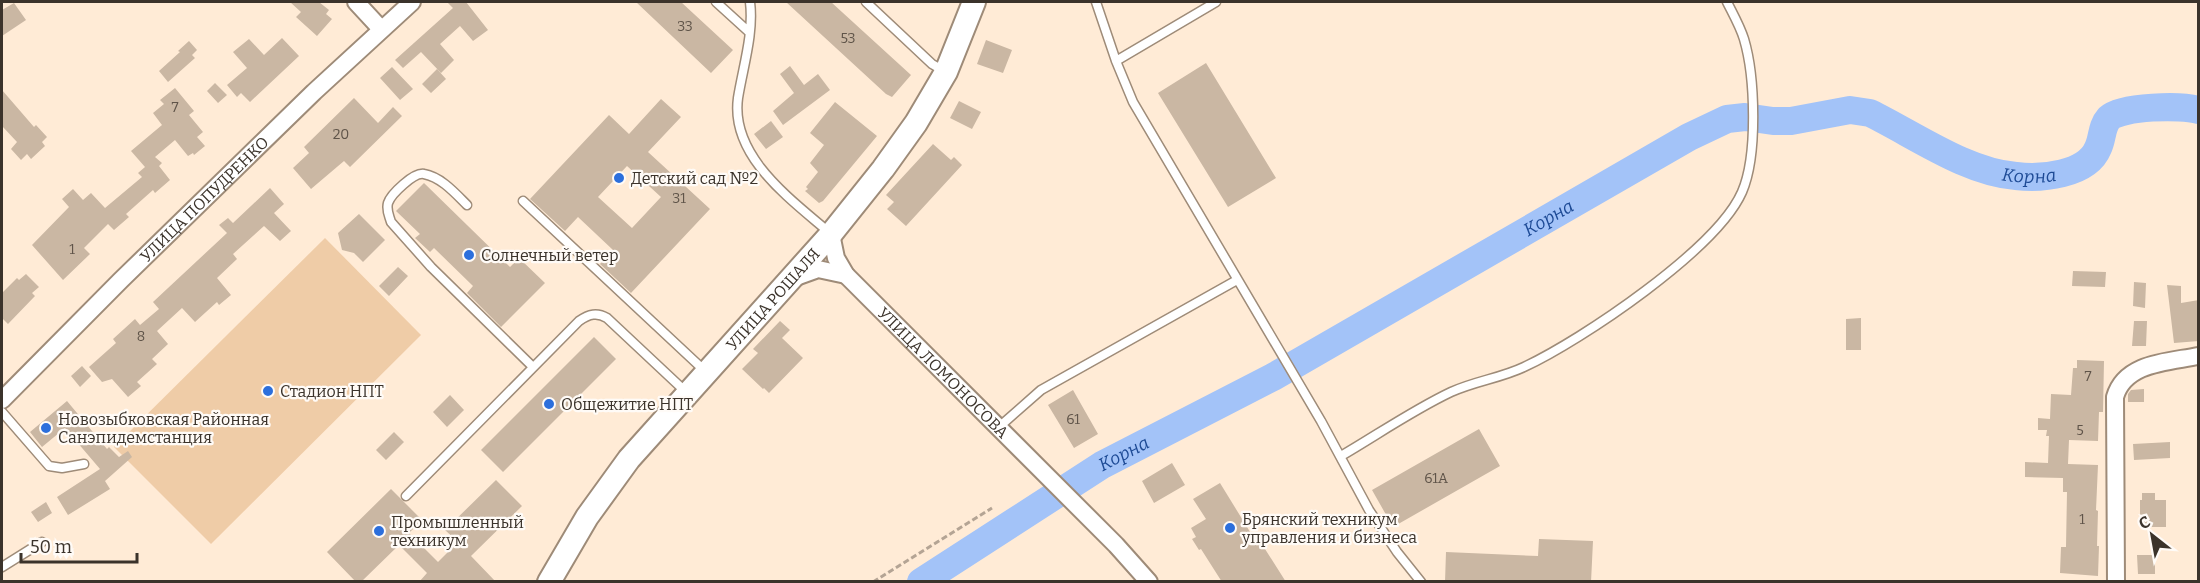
<svg xmlns="http://www.w3.org/2000/svg" width="2200" height="583" viewBox="0 0 2200 583" font-family="Bitter,serif">
<style>
.green{fill:#efcca7}
.lines{fill:none;stroke-linecap:round;stroke-linejoin:round}
.river{stroke:#a3c3f8;stroke-width:28}
.building{fill:#cab7a3;fill-rule:evenodd}
.service-casing{stroke:#9e8b78;stroke-width:11}
.minor-casing{stroke:#9e8b78;stroke-width:20}
.secondary-casing{stroke:#9e8b78;stroke-width:26}
.path{stroke:#b4a494;stroke-width:3;stroke-dasharray:6 3;stroke-linecap:butt}
.service{stroke:#fff;stroke-width:8}
.minor{stroke:#fff;stroke-width:16}
.secondary{stroke:#fff;stroke-width:22}
.poi-dot{fill:#2c6fdc;stroke:#fffbf7;stroke-width:2}
.labels{text-anchor:middle;dominant-baseline:central;stroke-width:4.5;stroke-linejoin:round;paint-order:stroke}
.number-label{font-size:14px;fill:#5f5449}
.poi-label{font-size:16px;fill:#3b332b;stroke:#fffbf7;text-anchor:start}
.street-label{font-size:16px;fill:#3b332b;stroke:#fffbf7}
.water-label{font-size:18px;font-style:italic;fill:#1d4a95;stroke:#fffbf7}
</style>
<rect width="100%" height="100%" fill="#ffebd6"/>
<path class="green" d="M325,238L421,335L211,544L114,447Z"/>
<g class="lines">
<path class="river" id="s1" d="M921,582L1102,465L1273,377L1689,137L1727,119L1745,117L1773,121H1791L1850,110L1870,113C1915,135 1966,172 2016,176C2041,179 2087,175 2098,148C2103,138 2101,127 2109,118C2122,106 2182,105 2198,110"/>
</g>
<path class="building" d="M290,2H319L329,10L326,14L332,19L317,36L296,17L301,12Z
M447,2H466L488,30L473,41L460,26L440,44L454,60L441,73L421,52L403,68L395,60L453,8Z
M636,2H681L733,50L711,73Z
M786,2H831L911,75L892,97L886,94Z
M14,3L26,20L2,36V10Z
M282,38L299,56L250,102L241,93L237,97L227,85L247,68L233,52L249,39L264,55Z
M986,40L1012,50L1003,73L977,64Z
M189,41L197,50L192,55L195,58L168,82L159,71L180,52L178,51Z
M1206,63L1276,178L1228,207L1158,93Z
M790,66L804,85L818,74L830,90L783,125L773,111L794,93L780,74Z
M392,67L413,89L400,100L380,78Z
M437,69L446,79L431,93L422,84Z
M215,83L227,95L218,103L207,91Z
M175,88L194,111L189,115L203,132L197,137L205,146L194,155L193,153L188,156L175,140L155,157L162,163L159,166L170,180L155,193L153,190L126,214L129,217L114,230L108,224L84,248L90,254L63,280L32,245L69,207L62,199L73,189L83,200L91,193L105,208L142,177L138,173L145,167L131,151L162,125L153,113L164,104L160,100Z
M2,90L34,127L36,125L47,137L42,142L45,146L31,159L27,154L21,160L11,149L17,142L2,126Z
M354,98L378,123L393,107L402,116L350,167L344,161L311,189L293,168L309,153L304,147Z
M661,99L681,117L648,152L710,209L631,293L600,264L613,250L578,217L565,231L530,199L609,115L629,134ZM627,166L661,197L632,228L598,197Z
M959,101L981,112L972,129L950,118Z
M835,102L877,136L823,201L819,203L805,191L808,189L806,187L818,172L810,163L824,145L810,133Z
M771,121L783,137L766,149L754,134Z
M933,144L951,160L954,157L962,165L906,226L887,209L894,202L886,195Z
M424,183L510,267L519,258L545,283L501,327L467,293L473,286L434,248L430,252L415,238L420,234L396,211Z
M270,188L284,204L274,213L291,231L280,241L264,226L233,254L237,259L217,278L231,295L219,305L217,302L195,322L182,308L157,331L168,344L152,359L157,364L137,382L141,386L128,397L112,379L102,382L89,367L116,343L113,339L135,319L140,325L159,309L153,302L227,233L219,225L228,218L233,223Z
M359,214L385,240L363,262L354,253L342,250L338,233Z
M398,267L408,276L389,296L379,286Z
M2073,271L2106,272L2105,287L2072,286Z
M26,274L39,287L32,293L35,296L8,324L2,318V293L17,278L19,280Z
M2134,282L2146,283L2145,308L2133,306Z
M2167,285L2181,286V303L2199,300V341L2174,343Z
M1861,318V350H1846V319Z
M780,321L790,330L782,338L803,358L769,393L764,388L763,389L742,369L758,353L753,349Z
M2134,321H2147L2146,346H2132Z
M594,337L616,359L503,472L481,450Z
M2077,360L2104,361L2103,412H2099L2098,441L2069,440L2068,464L2098,465L2096,510L2098,511L2097,546H2099L2098,576L2060,573L2061,547H2066L2067,492H2063V478L2025,477V462L2048,463L2049,436H2046L2047,430H2038V418L2050,419L2051,394L2071,395L2073,368H2077Z
M82,366L91,376L80,387L71,376Z
M2144,389V402H2128V394L2131,390Z
M1073,390L1098,434L1074,448L1048,405Z
M450,395L464,410L447,427L433,412Z
M67,401L107,449L109,447L119,457L128,451L132,457L105,481L110,489L68,515L57,497L100,469L65,428L42,447L30,432Z
M1479,429L1500,466L1393,527L1372,490Z
M394,432L404,442L386,460L376,450Z
M2170,442V458L2134,460L2133,444Z
M1172,463L1185,485L1154,503L1142,481Z
M496,480L522,506L471,556L496,582H419L427,573L399,545L361,582H356L327,552L391,489L422,520L409,533L438,562L458,542L445,530Z
M1220,483L1255,540L1258,538L1286,582H1222L1201,549L1199,550L1192,539L1196,537L1191,528L1206,519L1193,499Z
M2142,493H2155V500H2166V527H2140V500H2142Z
M46,502L52,513L38,522L31,512Z
M1539,539L1593,541L1591,582H1445L1446,552L1538,556Z
M2137,555H2155V574H2138Z"/>
<g class="lines">
<g class="service-casing">
<path id="service" d="M716,2L749,32
M750,2C754,33 743,67 738,98C730,157 792,200 831,234
M866,2L932,64L944,71
M1096,2L1116,61L1133,102L1321,421L1369,510L1397,552L1421,582
M1116,61L1216,2
M523,201L706,372
M467,205C455,193 441,177 424,174C414,172 391,194 388,203C386,210 389,215 391,222L431,267L533,367
M2,412L49,466L62,468L84,464
M999,427L1041,390L1237,280
M1341,456C1377,435 1413,410 1451,392C1475,381 1501,378 1524,367C1582,340 1717,249 1742,192C1758,155 1755,76 1744,39C1740,26 1733,14 1727,2
M406,496L579,321C589,314 597,312 607,318L687,393
M2,567L42,542"/>
</g>
<g class="minor-casing">
<g id="minor">
<path d="M356,2L381,29"/>
<path id="s2" d="M831,234L836,258L846,275L1116,545L1149,582"/>
<path d="M793,278L818,269L846,275"/>
<path id="s3" d="M2,400L121,280L314,92L412,2"/>
<path d="M2116,582L2115,397C2125,362 2169,362 2198,356"/>
</g>
</g>
<g class="secondary-casing">
<g id="secondary">
<path id="s4" d="M549,582L587,517L629,459L831,234L883,169L916,123L946,72L974,2"/>
</g>
</g>
<path class="path" d="M873,582L992,508"/>
<use href="#service" class="service"/>
<use href="#minor" class="minor"/>
<use href="#secondary" class="secondary"/>
</g>
<g class="poi-dot">
<circle cx="619" cy="178" r="6"/>
<circle cx="469" cy="255" r="6"/>
<circle cx="268" cy="391" r="6"/>
<circle cx="549" cy="404" r="6"/>
<circle cx="46" cy="428" r="6"/>
<circle cx="1230" cy="528" r="6"/>
<circle cx="379" cy="531" r="6"/>
</g>
<g class="labels">
<g class="number-label">
<text x="685" y="26">33</text>
<text x="848" y="38">53</text>
<text x="175" y="107">7</text>
<text x="341" y="134">20</text>
<text x="679" y="198">31</text>
<text x="72" y="249">1</text>
<text x="141" y="336">8</text>
<text x="2088" y="376">7</text>
<text x="1073" y="419">61</text>
<text x="2080" y="430">5</text>
<text x="1436" y="478">61А</text>
<text x="2082" y="519">1</text>
</g>
<g class="poi-label">
<text x="631" y="178">Детский сад №2</text>
<text x="481" y="255">Солнечный ветер</text>
<text x="280" y="391">Стадион НПТ</text>
<text x="561" y="404">Общежитие НПТ</text>
<text x="58" y="419">Новозыбковская Районная<tspan x="58" dy="18">Санэпидемстанция</tspan></text>
<text x="1242" y="519">Брянский техникум<tspan x="1242" dy="18">управления и бизнеса</tspan></text>
<text x="391" y="522">Промышленный<tspan x="391" dy="18">техникум</tspan></text>
</g>
<g class="street-label">
<text stroke="none"><textPath href="#s3" startOffset="285">УЛИЦА ПОПУДРЕНКО</textPath></text>
<text stroke="none"><textPath href="#s4" startOffset="362">УЛИЦА РОШАЛЯ</textPath></text>
<text stroke="none"><textPath href="#s2" startOffset="182">УЛИЦА ЛОМОНОСОВА</textPath></text>
</g>
<g class="water-label">
<text stroke="none"><textPath href="#s1" startOffset="1248">Корна</textPath></text>
<text stroke="none"><textPath href="#s1" startOffset="726">Корна</textPath></text>
<text stroke="none"><textPath href="#s1" startOffset="240">Корна</textPath></text>
</g>
</g>
<rect width="2200" height="583" fill="none" stroke="#3b332b" stroke-width="6"/>
<g transform="translate(2152 535) rotate(329)" stroke="#fffbf7" stroke-width="4.5" paint-order="stroke">
<path d="M0-4.5L10 22L0 15L-10 22Z" fill="#3b332b"/>
<text y="-9" font-size="16" font-weight="bold" text-anchor="middle" fill="#3b332b">С</text>
</g>
<path d="M21 553v9h116v-9" fill="none" stroke="#3b332b" stroke-width="3"/>
<text x="30" y="553" font-size="18" fill="#3b332b" stroke="#fffbf7" stroke-width="4.5" paint-order="stroke">50 m</text>
</svg>
